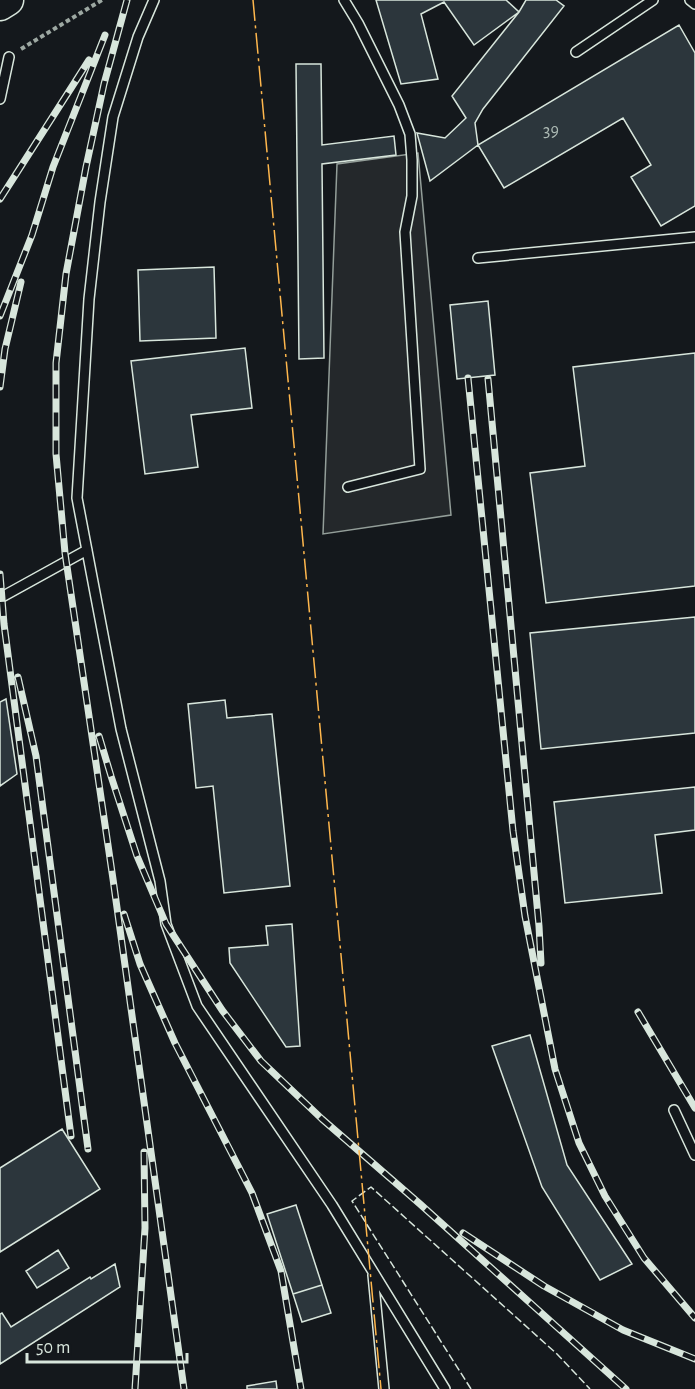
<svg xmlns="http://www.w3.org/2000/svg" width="695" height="1389" viewBox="0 0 695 1389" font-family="'Alegreya Sans',sans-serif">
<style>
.parking{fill:#24282b;stroke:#939e99;stroke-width:1.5}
.building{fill:#2c363c;stroke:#d8e6dc;stroke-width:1.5}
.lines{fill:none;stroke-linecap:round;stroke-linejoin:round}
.service-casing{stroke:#d8e6dc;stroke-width:12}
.primary-casing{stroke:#d8e6dc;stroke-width:33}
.path{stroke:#9da8a2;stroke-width:4;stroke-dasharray:4.5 3;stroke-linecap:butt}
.service{stroke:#14181c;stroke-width:9}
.primary{stroke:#14181c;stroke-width:30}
.rail-casing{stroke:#d8e6dc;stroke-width:7}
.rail{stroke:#14181c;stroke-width:4.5;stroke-dasharray:14;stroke-linecap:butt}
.fence{stroke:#d8e6dc;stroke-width:1.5;stroke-dasharray:8 3;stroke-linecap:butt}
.power{stroke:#ffb74d;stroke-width:1.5;stroke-dasharray:21 4.5 3 4.5;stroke-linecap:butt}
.labels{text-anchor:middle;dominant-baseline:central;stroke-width:4.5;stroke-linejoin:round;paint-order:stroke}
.number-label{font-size:18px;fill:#adbab4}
</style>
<rect width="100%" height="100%" fill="#14181c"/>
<path class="parking" d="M418,153L451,515L323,534L337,164Z"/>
<path class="building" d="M376,0H506L519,12L474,45L444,2L421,14L438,79L401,84Z
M526,0H556L564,6L483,109L475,123L478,145L430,181L417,133L445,138L466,118L452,96L519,12Z
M679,25L695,53V206L661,226L631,177L651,165L623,118L504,188L478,145Z
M296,64H321L322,145L394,136L396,155L322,164L324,358L299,359Z
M214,267L216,338L140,341L138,270Z
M488,301L495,375L457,379L450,305Z
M245,348L252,408L191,415L198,467L145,474L131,361Z
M695,353V586L546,603L530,473L585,466L573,367Z
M695,617V733L541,749L530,633Z
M6,699L17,774L0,786V702Z
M225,700L227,718L272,714L290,886L224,893L213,786L196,788L188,704Z
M695,787V830L655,835L662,893L565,903L554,802Z
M292,924L300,1046L286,1047L230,963L229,948L268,945L266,926Z
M530,1035L567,1165L632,1264L600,1280L542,1187L492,1046Z
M62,1129L100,1189L0,1252V1168Z
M296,1205L322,1285L293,1294L267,1214Z
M58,1250L69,1268L37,1288L26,1271Z
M115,1264L120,1287L0,1364V1314L2,1313L11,1327L90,1277L91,1279Z
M322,1285L331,1313L302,1322L293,1294Z
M276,1381L277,1389H247V1386Z"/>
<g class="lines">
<g class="service-casing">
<path id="service" d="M154,0L138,37L113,117L100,202L89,299L77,498L121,729L160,881L166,924L197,1006L332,1205L445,1389
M344,0L358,23L399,105L410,134L412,160V196L405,232L420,469L348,487
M690,0L695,4
M576,52L653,0
M0,99L9,57
M478,258L695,237
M0,598L87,550
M674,1110L695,1155
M373,1275L384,1389"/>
</g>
<g class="primary-casing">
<path id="primary" d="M0,5L8,0"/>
</g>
<path class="path" d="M21,49L102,0"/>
<use href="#service" class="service"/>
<use href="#primary" class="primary"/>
<g class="rail-casing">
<path id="rail" d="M127,0L104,84L86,167L66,274L56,363V454L65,553L113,879L184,1389
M0,199L89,60
M0,316L32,235L53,167L105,35
M468,378L513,831L525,916L555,1069L579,1143L605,1196L644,1258L695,1318
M488,379L539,926L541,963
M0,387L5,349L21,282
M0,574L4,624L71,1136
M18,677L36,756L88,1149
M99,736L111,776L137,856L166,924L222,1010L261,1061L322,1119L420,1204L626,1389
M124,914L140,964L175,1043L252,1193L281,1271L301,1389
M638,1012L695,1108
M463,1233L544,1286L623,1330L695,1359
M135,1389L145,1228L144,1152"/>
</g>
<use href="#rail" class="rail"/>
<path class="fence" d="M471,1389L352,1201L371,1187L557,1354L590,1389"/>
<path class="power" d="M253,0L381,1389"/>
</g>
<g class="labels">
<g class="number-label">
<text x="551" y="131">39</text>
</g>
</g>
<path d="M27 1353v9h160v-9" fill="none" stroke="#d8e6dc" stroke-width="3"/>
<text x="36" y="1353" font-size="18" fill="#d8e6dc" stroke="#14181c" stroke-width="4.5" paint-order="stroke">50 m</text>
</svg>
